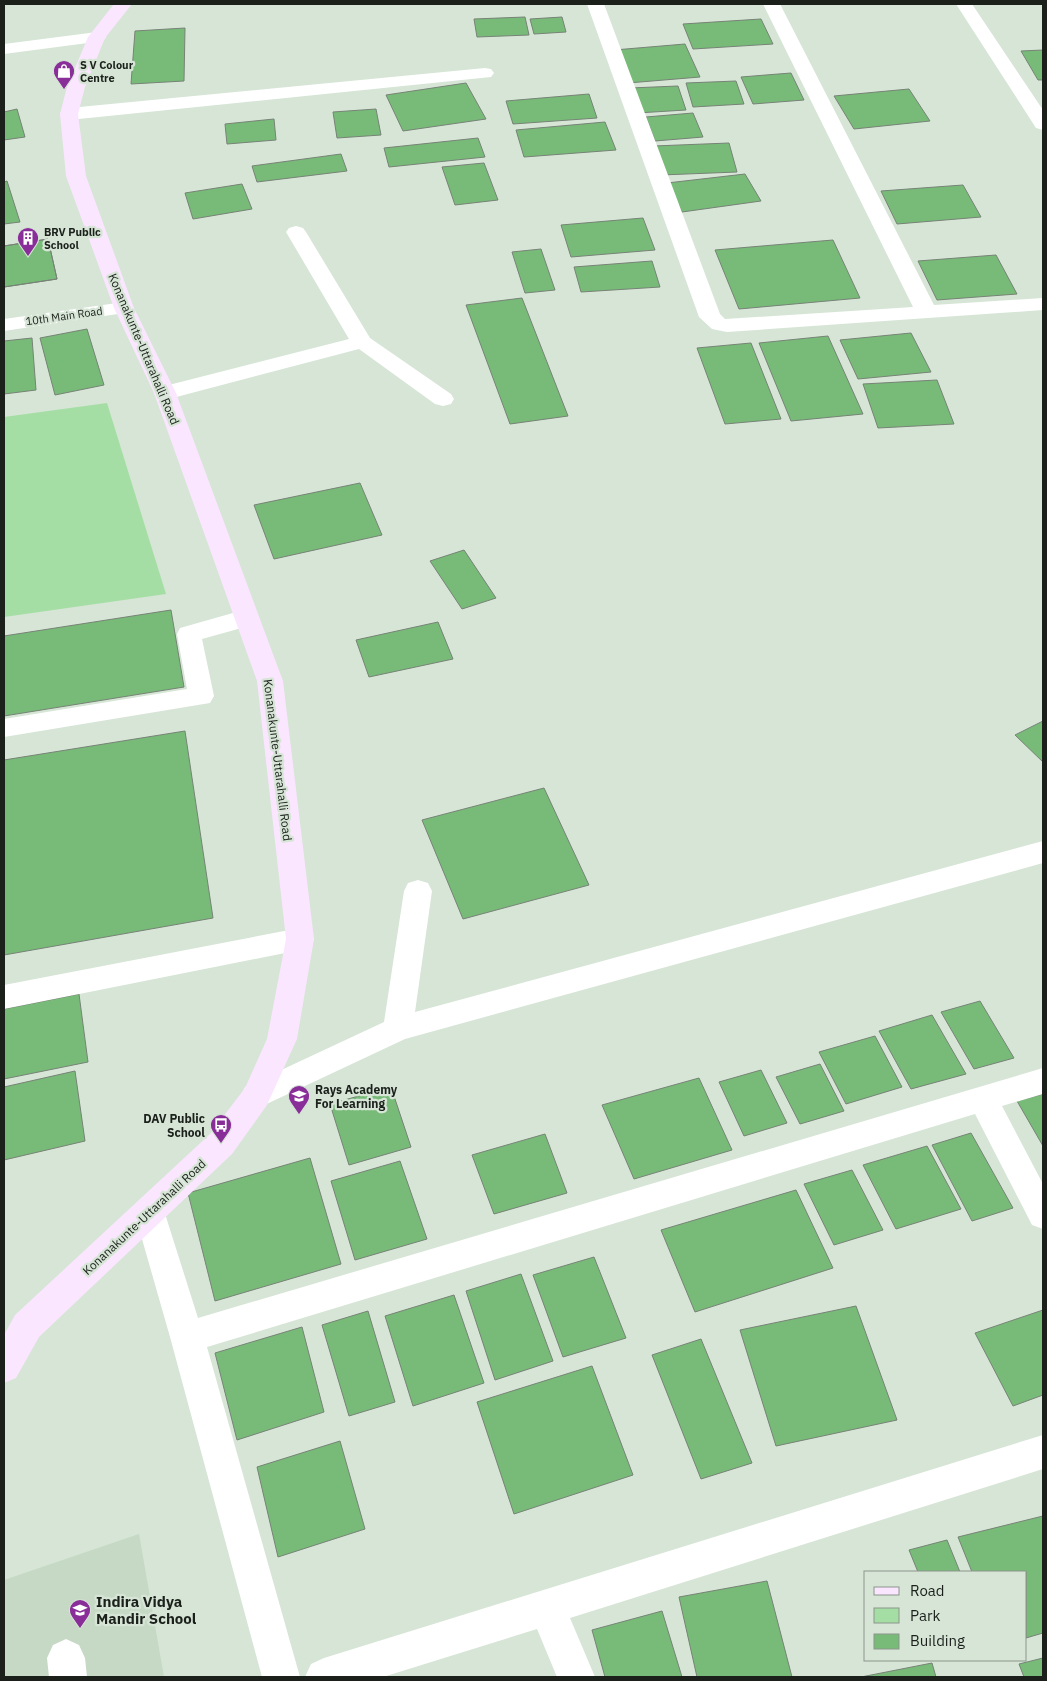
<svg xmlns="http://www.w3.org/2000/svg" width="1047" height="1681" viewBox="0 0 1047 1681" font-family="'IBM Plex Sans',sans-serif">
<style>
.built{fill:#c6d9c5}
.green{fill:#a5dea4}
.building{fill:#78bb78;stroke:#768376}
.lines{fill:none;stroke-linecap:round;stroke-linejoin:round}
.lane{fill:#fff;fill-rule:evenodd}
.street{fill:#fff;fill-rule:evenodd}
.secondary{fill:#fbe6ff;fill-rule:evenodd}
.labels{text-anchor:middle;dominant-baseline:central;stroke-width:4.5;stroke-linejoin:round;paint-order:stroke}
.far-poi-label{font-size:11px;font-weight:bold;fill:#1b201b;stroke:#d6e5d6;text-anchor:start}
.far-street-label{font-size:11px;fill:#1b201b;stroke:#d6e5d6}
.street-label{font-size:12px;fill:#1b201b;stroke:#d6e5d6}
.poi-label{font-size:12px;font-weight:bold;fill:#1b201b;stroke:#d6e5d6;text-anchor:start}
.near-poi-label{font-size:15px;font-weight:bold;fill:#1b201b;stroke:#d6e5d6;text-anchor:start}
</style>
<rect width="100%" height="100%" fill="#d6e5d6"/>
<path class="built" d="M139,1534L164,1677H4V1580Z"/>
<path class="green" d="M107,403L166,594L4,617V417Z"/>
<path class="building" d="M525,17L529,35L477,37L474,19Z
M562,17L566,32L534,34L530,19Z
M761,19L773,44L693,49L683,24Z
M185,28L184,81L131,84L135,31Z
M685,44L700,77L628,83L614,50Z
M1043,50V80H1038L1021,51Z
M791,73L804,100L753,104L741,77Z
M736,81L744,104L693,107L686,83Z
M466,83L486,119L403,131L386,95Z
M678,86L686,110L637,113L630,88Z
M909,89L930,121L854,129L834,96Z
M589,94L597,118L513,124L506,101Z
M17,109L25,137L4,140V112Z
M376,109L381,135L337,138L333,112Z
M693,113L703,137L655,141L646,117Z
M274,119L276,140L227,144L225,124Z
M605,122L616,150L524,157L516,130Z
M478,138L485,157L389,167L384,148Z
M729,143L737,172L661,175L654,146Z
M341,154L347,171L257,182L252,166Z
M484,163L498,200L455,205L442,167Z
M745,174L761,201L682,212L667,183Z
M7,181L20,222L4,224V182Z
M242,184L252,209L193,219L185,193Z
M963,185L981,217L897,224L881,191Z
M643,218L655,250L571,257L561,225Z
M48,239L57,279L4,287V246Z
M48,239L57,279L4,287V246Z
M833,240L860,298L739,309L715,250Z
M541,249L555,290L525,293L512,252Z
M996,255L1017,294L937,300L918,261Z
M652,261L660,287L581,292L574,267Z
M522,298L568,416L510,424L466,305Z
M87,329L104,385L55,395L40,338Z
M911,333L931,372L858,379L840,340Z
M828,336L863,414L791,421L759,343Z
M32,338L36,390L4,394V341Z
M751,343L781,419L725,424L697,348Z
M937,380L954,424L878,428L863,384Z
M360,483L382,535L274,559L254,505Z
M464,550L496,598L462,609L430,561Z
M171,610L184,687L4,716V636Z
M438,622L453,659L369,677L356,640Z
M1043,721V762L1015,735Z
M185,731L213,918L4,955V760Z
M544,788L589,885L463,919L422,820Z
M79,994L88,1062L4,1079V1009Z
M980,1001L1014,1058L974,1069L941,1012Z
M932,1015L966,1074L911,1089L879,1031Z
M875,1036L902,1087L846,1104L819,1052Z
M820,1064L844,1111L800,1124L776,1077Z
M761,1070L787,1123L744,1136L719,1082Z
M75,1071L85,1141L4,1160V1087Z
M699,1078L732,1150L634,1179L602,1105Z
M391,1087L411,1147L349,1165L330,1104Z
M1043,1094V1146L1017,1101Z
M971,1133L1013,1208L972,1221L932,1145Z
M545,1134L567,1193L494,1214L472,1155Z
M927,1146L961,1209L896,1229L863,1165Z
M310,1158L341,1264L215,1301L188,1193Z
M400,1161L427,1239L355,1260L331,1181Z
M852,1170L883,1230L834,1245L804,1184Z
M796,1190L833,1268L695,1312L661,1230Z
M594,1257L626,1338L563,1357L533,1275Z
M521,1274L553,1361L495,1380L466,1291Z
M454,1295L484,1383L413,1406L385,1316Z
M856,1306L897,1420L776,1446L740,1330Z
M1043,1310V1395L1013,1406L975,1333Z
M368,1311L395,1402L349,1416L322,1325Z
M302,1327L324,1412L237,1440L215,1353Z
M701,1339L752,1463L701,1479L652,1355Z
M592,1366L633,1475L514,1514L477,1402Z
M340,1441L365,1529L278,1557L257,1467Z
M1043,1516V1633L1026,1638V1572H972L958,1537Z
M947,1540L960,1572H918L909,1550Z
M767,1581L792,1677H697L679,1597Z
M662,1611L682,1677H605L592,1630Z
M1043,1658V1677H1024L1019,1664Z
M932,1663L936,1677H861Z"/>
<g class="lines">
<path class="lane" d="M296,226L303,228L306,232L370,338L451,394L454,399L451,404L443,406L435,404L359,349L165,400L157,398L154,393L157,388L349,339L286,232L289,228Z
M247,609L256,612L259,618L256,624L202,639L214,696L210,703L4,737V719L187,689L177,634L180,628Z
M1043,841V863L405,1039L256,1109L245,1105L241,1096L245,1087L384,1022L404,891L408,883L418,880L428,883L432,891L415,1012Z
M66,1639L79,1645L85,1658L87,1677H49L47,1658L53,1645Z"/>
<path class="street" d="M587,4H604L720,314L725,319L913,307L763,4H780L934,305L1043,298V310L727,332L712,329L699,317Z
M956,4H972L1043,110V130L1036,128Z
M97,32L103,33L106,37L103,41L4,54V44Z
M485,68L491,69L494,73L491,77L69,120L62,118L60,114L62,110L69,108Z
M124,302L131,304L134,308L131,312L4,331V319Z
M300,928L310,931L314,939L310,947L300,950L4,1009V985Z
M1043,1068V1094L1002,1106L1043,1184V1229L1032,1225L975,1114L207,1347L300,1677H262L170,1337L134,1211L139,1201L150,1197L161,1201L198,1318Z
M1043,1435V1469L570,1618L595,1677H557L537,1629L383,1677H305L311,1664L324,1658Z"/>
<path class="secondary" d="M114,4H132L105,38L85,87L78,114L86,176L134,308L176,393L283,681L314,939L297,1039L267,1105L232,1154L39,1337L16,1378L4,1383V1335L15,1315L210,1134L245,1088L267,1039L286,939L257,681L154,393L114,308L66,176L60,114L67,87L88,37Z"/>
</g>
<defs>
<g id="shop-pin" transform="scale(1.125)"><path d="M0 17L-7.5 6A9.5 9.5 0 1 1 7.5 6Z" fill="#892e99" stroke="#d6e5d6"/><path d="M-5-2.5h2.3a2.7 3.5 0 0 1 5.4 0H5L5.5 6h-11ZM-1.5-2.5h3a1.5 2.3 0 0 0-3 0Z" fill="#fff"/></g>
<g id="building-pin" transform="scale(1.125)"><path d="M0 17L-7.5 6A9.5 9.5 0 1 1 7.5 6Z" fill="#892e99" stroke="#d6e5d6"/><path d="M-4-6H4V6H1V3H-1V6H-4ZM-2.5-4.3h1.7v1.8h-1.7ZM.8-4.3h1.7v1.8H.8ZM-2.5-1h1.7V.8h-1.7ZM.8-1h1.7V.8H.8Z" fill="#fff"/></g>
<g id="school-pin" transform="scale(1.125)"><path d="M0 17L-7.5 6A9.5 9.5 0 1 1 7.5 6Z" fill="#892e99" stroke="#d6e5d6"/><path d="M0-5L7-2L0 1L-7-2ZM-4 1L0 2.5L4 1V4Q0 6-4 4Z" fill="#fff"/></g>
<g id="bus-pin" transform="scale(1.125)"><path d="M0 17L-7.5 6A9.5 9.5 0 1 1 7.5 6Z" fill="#892e99" stroke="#d6e5d6"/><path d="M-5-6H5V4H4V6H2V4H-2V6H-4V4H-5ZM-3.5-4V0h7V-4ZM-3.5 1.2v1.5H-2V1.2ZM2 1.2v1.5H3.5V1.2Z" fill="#fff"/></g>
</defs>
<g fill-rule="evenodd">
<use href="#shop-pin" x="64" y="71"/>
<use href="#building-pin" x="28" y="238"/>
<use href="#school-pin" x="299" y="1096"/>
<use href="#bus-pin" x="221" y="1125"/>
<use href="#school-pin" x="80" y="1610"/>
</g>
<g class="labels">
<g class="far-poi-label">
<text x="80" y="65">S V Colour<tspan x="80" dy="13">Centre</tspan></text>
<text x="44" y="232">BRV Public<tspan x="44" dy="13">School</tspan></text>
</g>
<g class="far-street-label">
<text transform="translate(64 316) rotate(-8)">10th Main Road</text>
</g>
<g class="street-label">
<text transform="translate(144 349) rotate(67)">Konanakunte-Uttarahalli Road</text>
<text transform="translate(278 760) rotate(83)">Konanakunte-Uttarahalli Road</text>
<text transform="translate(144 1217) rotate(-43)">Konanakunte-Uttarahalli Road</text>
</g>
<g class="poi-label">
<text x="315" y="1089">Rays Academy<tspan x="315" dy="14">For Learning</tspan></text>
<text x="205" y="1118" text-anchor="end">DAV Public<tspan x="205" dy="14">School</tspan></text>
</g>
<g class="near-poi-label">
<text x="96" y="1601">Indira Vidya<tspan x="96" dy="17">Mandir School</tspan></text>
</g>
</g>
<rect width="1047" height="1681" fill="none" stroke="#1b201b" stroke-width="10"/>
<rect x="864" y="1571" width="162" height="90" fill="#d6e5d6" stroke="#8b968b"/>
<rect x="874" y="1587" width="25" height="8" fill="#fbe6ff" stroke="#8b968b"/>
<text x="910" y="1596" font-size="15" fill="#1b201b">Road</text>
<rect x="874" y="1608" width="25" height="15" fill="#a5dea4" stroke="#8b968b"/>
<text x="910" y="1621" font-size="15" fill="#1b201b">Park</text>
<rect x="874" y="1634" width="25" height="15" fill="#78bb78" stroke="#8b968b"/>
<text x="910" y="1646" font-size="15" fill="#1b201b">Building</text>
</svg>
